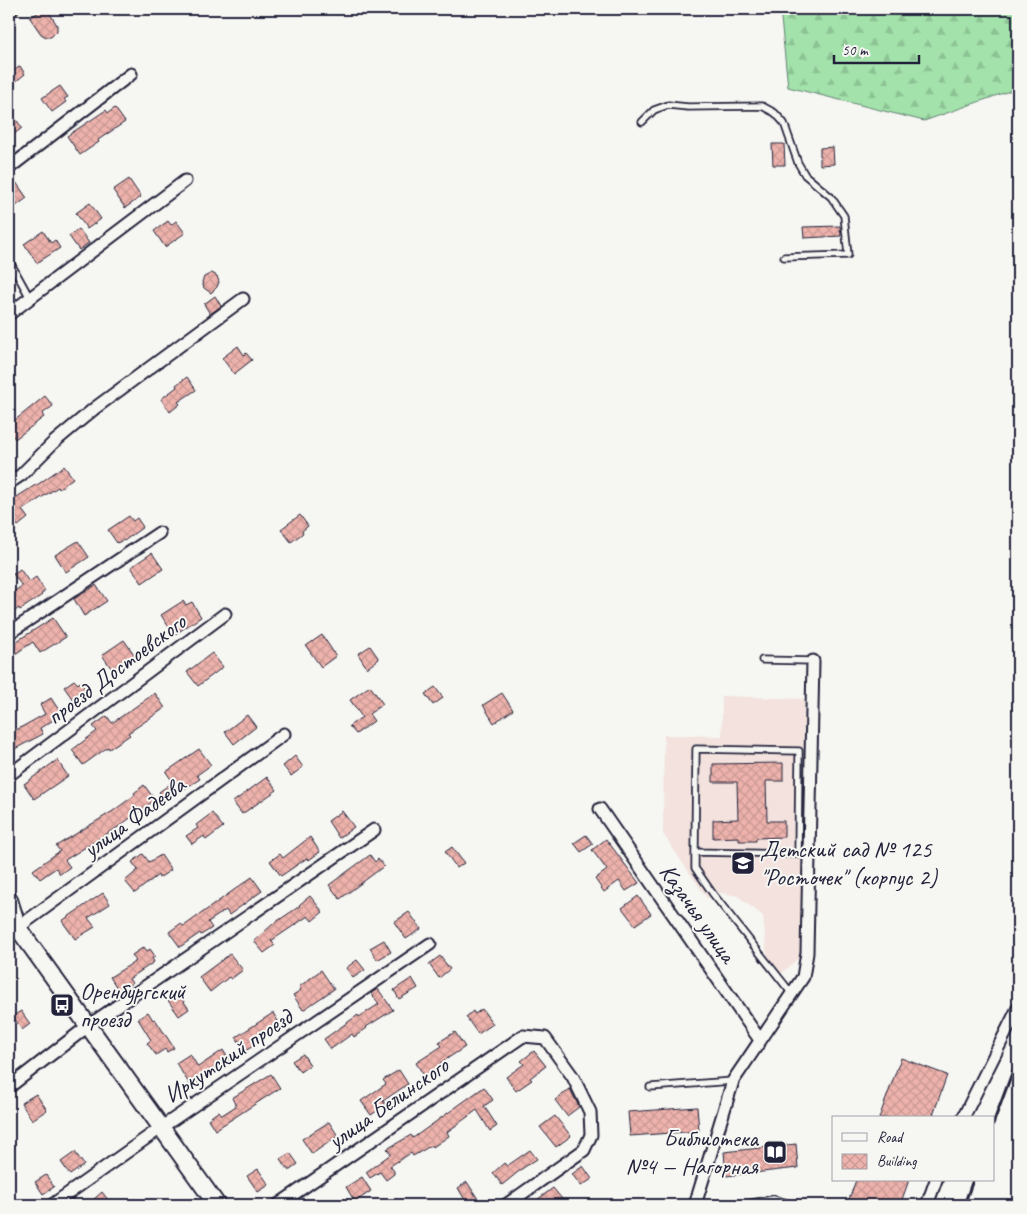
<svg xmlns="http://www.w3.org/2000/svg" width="1027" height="1214" viewBox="0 0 1027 1214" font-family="Caveat,sans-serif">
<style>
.built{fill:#f3e2dd}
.forest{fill:url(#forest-firs);stroke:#628273}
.building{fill:url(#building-cross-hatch);stroke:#22223b}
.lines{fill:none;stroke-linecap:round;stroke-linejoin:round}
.lane-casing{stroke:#22223b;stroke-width:9}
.street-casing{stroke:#22223b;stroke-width:15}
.secondary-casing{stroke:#22223b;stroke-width:20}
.lane{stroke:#f6f6f2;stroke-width:5.5}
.street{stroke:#f6f6f2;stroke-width:11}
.secondary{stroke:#f6f6f2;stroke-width:16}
.rail{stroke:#22223b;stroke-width:3}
.labels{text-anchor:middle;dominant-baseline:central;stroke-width:4;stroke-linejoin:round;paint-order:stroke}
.street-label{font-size:24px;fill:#22223b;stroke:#f6f6f2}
.poi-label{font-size:24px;fill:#22223b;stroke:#f6f6f2;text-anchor:start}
</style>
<defs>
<pattern id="forest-firs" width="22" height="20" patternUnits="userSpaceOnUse" patternTransform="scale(1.25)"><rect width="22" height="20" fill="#a3e2ab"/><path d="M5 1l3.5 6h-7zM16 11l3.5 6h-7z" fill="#8cc294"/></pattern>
<pattern id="building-cross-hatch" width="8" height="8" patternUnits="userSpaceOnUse" patternTransform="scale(1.25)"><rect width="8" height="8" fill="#edb2ab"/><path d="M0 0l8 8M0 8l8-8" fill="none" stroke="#cb9994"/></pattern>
</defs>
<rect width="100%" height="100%" fill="#f6f6f2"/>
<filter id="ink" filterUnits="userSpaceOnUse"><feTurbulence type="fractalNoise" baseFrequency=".02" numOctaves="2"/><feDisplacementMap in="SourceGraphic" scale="10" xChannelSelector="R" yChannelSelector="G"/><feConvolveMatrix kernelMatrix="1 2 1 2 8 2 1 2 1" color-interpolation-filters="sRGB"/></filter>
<g filter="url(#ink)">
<path class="built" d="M722,696L804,699L802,955L781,974L767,956L763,916L738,896L716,892L707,898L663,834L664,735L722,736Z"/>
<path class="forest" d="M780,9H1018V88L924,121L788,87Z"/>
<path class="building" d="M43,9H47L57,25V31L51,37H46L41,34L30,18Z
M20,66L25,74L14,83L9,75Z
M60,86L68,97L64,99L66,102L52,112L42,98Z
M115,108L125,122L98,140L99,142L80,155L67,136L106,110L108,113Z
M9,109L22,128L9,138Z
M772,144H784L785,165H773Z
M833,147L834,164L820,165V148Z
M9,175H11L27,198L9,211Z
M129,179L141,197L125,208L113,190Z
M90,203L101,219L87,229L76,213Z
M168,221L171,225L176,221L185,233L165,247L154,231Z
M840,226L841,236L804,238L803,227Z
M79,229L89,243L79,250L69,236Z
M43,231L51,243L55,240L60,248L37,263L24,244Z
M212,273L217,276L219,282L217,287L211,293L204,288L202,282L204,277Z
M215,296L221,306L210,314L204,304Z
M238,346L244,355L246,353L252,360L234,374L222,358Z
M187,377L196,390L178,402L180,404L170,412L161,399L177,387L176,385Z
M45,396L53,406L42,414L44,417L15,439L9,430V425Z
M64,466L73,478L59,489L58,487L22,510L28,518L18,526L13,520L9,524V502L37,484V485Z
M300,515L308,526L302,531L303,533L291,542L281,529Z
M129,516L133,521L137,518L143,527L124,541L123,540L117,543L108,530Z
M78,541L89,557L66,572L55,555Z
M152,553L163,569L142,583L131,567Z
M20,569L29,582L36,577L45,591L41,594L42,595L20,610L19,608L15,611L9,603L14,600L10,594L22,586L13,574Z
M96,585L107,601L84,616L74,599Z
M183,601L186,605L192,602L201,617L174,635L161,615Z
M53,618L66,637L40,653L33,642L9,658V646Z
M322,635L336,656L321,667L306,646Z
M124,640L136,657L114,672L102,655Z
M370,646L379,659L367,668L358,654Z
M212,653L223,667L198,686L187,672Z
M74,680L78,684L80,682L89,694L76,704L64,687Z
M370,686L383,704L369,714L374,721L356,734L349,726L362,717L350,700Z
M435,687L443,698L433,705L425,694Z
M155,693L165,708L128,733L130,735L109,749L108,747L83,765L72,750L97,731L93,726L107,716L112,723Z
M502,693L513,710L494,723L483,705Z
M51,698L62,715L40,728L43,734L9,752V734L45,714L40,705Z
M247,715L256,727L234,744L225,732Z
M199,749L211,765L197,775L200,779L165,801L159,792L173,782L166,772Z
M295,756L303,767L291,776L283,766Z
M57,760L68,776L34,799L24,784Z
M783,763V781H766L767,821H784V837L756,838V841H739V837L713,838V820L738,819L737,782H713V764Z
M267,777L277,790L242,814L233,802Z
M144,785L155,800L118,827L65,860L70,867L60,874L56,868L40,879L33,870L60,851L56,846L113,811L135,795L134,793Z
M342,811L354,827L339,838L328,821Z
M212,813L223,827L206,840L204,836L192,844L186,836L198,828L196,825Z
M586,835L593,844L581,852L574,843Z
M310,837L320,852L309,860L307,858L281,876L270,861L280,854L283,858Z
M606,839L639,883L626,891L619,881L604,892L595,879L607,870L592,850Z
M452,847L464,863L457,868L445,852Z
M143,854L149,862L161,855L171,870L159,878L158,875L135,893L125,881L138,870L132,862Z
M370,855L375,862L378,859L384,866L340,899L329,885Z
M252,877L262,891L229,915L226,910L208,922L212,928L201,935L200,933L180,947L169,932L180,924L184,926Z
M103,893L110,904L88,918L95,927L75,939L62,921Z
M310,896L323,912L312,921L308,916L271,941L275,945L264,953L254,941L273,924L300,906L299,905Z
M638,896L651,914L635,925L622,908Z
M409,912L421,929L406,939L394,922Z
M384,940L391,952L377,960L370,948Z
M144,947L147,951L150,949L155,956L152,958L154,962L129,979L132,983L119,991L110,977L136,961L132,955Z
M230,954L243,970L231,979L229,977L210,992L199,977Z
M440,956L450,969L439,978L429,964Z
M357,960L365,970L353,978L346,968Z
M321,970L334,989L303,1010L293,995L301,990L299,987Z
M412,978L418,988L399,999L394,990Z
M378,989L393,1010L366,1027L367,1028L354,1037L352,1034L331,1049L324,1039L358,1015L359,1017L379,1004L371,993Z
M177,992L189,1009L179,1016L167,999Z
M482,1009L493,1024L478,1034L466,1017L473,1011L475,1014Z
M21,1011L30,1024L22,1030L13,1016Z
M148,1012L153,1020L155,1019L174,1048L167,1052L165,1049L156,1055L147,1043L151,1040L138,1019Z
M273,1013L281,1026L259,1039L260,1042L245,1051L236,1037Z
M455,1032L465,1047L439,1064L441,1067L425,1077L416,1063L442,1046L439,1042Z
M223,1050L231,1063L192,1088L176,1063L190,1054L198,1067Z
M534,1051L546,1066L530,1078L532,1080L516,1091L506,1077L524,1064L521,1061Z
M303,1054L310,1065L300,1072L292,1061Z
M901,1058L947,1075L932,1118H879Z
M399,1070L408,1084L383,1101L386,1105L371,1115L361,1101L386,1084L383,1080Z
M271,1074L280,1088L215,1130L208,1119L219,1111L222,1115L236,1106L232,1098Z
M484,1087L493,1100L484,1106L497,1126L490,1131L477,1110L447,1132L449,1136L433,1147L432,1145L413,1156L411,1153L390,1166L394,1171V1174L386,1180L380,1172L370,1178L366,1172L391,1154L387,1149L411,1135L413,1138Z
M570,1089L579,1107L567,1116L555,1100Z
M36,1094L47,1110L32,1120L21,1103Z
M697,1107L699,1131L630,1136L628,1112Z
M555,1116L571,1136L556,1147L540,1127Z
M329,1122L338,1136L312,1154L302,1139Z
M796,1144L798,1168L726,1176L724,1152Z
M530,1150L537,1159L523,1168L502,1185L493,1173L504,1163L507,1166Z
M75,1152L84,1165L70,1175L61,1162Z
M290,1153L298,1164L289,1171L280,1159Z
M583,1166L592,1179L581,1186L572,1174Z
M258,1169L269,1185L258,1192L247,1176Z
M46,1175L54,1187L43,1194L35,1182Z
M362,1177L371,1191L355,1202L346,1187Z
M856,1180H909L900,1205H847Z
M467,1182L478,1199L468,1205L458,1188Z
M553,1188L562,1199L553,1205H530Z
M102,1192L112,1205H97L93,1200Z"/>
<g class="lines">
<g class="lane-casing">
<path id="lane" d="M642,122L654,110L668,105L688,107L762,106L775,113L784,123L798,163L805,175L831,197L844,216L848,255L784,257
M9,260L30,298
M762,660L813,661
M695,852L798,854L799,751L696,749L695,852V868L713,894L792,994
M650,1087L733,1081
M741,1205L773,1199L795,1205"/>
</g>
<g class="street-casing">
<path id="street" d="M9,11L12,9
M9,168L131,74
M9,314L185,181
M9,483L21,475L53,443L95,408L243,299
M9,633L159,533
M9,775L225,614
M600,809L760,1040
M9,934L284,734
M9,1087L88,1026L374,830
M963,1118L1018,1008
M52,1205L162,1127L430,944
M278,1205L523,1036L545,1038L573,1077L590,1112L591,1135L584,1150L506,1205
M695,1205L733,1081L803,977L807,953L813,661
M927,1205L936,1180"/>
</g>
<g class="secondary-casing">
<path id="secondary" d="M9,900L18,928L217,1205"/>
</g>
<use href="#lane" class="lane"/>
<use href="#street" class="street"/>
<use href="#secondary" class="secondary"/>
<path class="rail" d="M993,1124L1018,1057
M964,1205L973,1180"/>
</g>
</g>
<defs>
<g id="school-square" transform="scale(1.25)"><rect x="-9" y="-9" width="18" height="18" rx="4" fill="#22223b" stroke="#f6f6f2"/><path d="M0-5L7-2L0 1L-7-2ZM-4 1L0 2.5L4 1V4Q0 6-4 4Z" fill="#fff"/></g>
<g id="bus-square" transform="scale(1.25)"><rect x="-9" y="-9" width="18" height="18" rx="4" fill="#22223b" stroke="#f6f6f2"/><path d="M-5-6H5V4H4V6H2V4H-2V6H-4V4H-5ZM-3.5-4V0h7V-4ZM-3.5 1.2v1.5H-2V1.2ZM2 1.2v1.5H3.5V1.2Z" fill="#fff"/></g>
<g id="library-square" transform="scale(1.25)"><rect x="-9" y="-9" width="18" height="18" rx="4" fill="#22223b" stroke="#f6f6f2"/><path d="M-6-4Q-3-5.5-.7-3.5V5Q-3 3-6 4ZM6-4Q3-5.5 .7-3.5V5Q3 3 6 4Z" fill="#fff"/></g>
</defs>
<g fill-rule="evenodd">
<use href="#school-square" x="743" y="863"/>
<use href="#bus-square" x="62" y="1005"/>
<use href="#library-square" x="775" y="1152"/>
</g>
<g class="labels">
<g class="street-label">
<text transform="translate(116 669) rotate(-37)">проезд Достоевского</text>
<text transform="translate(134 817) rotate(-36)">улица Фадеева</text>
<text transform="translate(698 913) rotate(55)">Казачья улица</text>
<text transform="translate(228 1056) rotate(-34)">Иркутский проезд</text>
<text transform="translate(388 1103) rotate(-35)">улица Белинского</text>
</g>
<g class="poi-label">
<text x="760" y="849">Детский сад № 125<tspan x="760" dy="28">"Росточек" (корпус 2)</tspan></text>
<text x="80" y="991">Оренбургский<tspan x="80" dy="28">проезд</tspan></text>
<text x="758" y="1138" text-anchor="end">Библиотека<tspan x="758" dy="28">№4 — Нагорная</tspan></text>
</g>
</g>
<rect width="1027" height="1214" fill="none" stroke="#f6f6f2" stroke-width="30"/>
<rect x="15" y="15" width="997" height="1184" fill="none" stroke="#22223b" stroke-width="2" filter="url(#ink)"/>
<rect x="832" y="1116" width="162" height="65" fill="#f6f6f2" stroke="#a1a1a9"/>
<rect x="842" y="1133" width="25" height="8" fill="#f6f6f2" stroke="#a1a1a9"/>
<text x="877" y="1142" font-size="15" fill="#22223b">Road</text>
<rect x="842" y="1154" width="25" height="15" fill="url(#building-cross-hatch)" stroke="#a1a1a9"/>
<text x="877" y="1166" font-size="15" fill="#22223b">Building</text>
<path d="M834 55v8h85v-8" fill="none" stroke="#22223b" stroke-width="2.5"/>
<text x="842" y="55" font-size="15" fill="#22223b" stroke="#f6f6f2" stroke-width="4" paint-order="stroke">50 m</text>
</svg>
